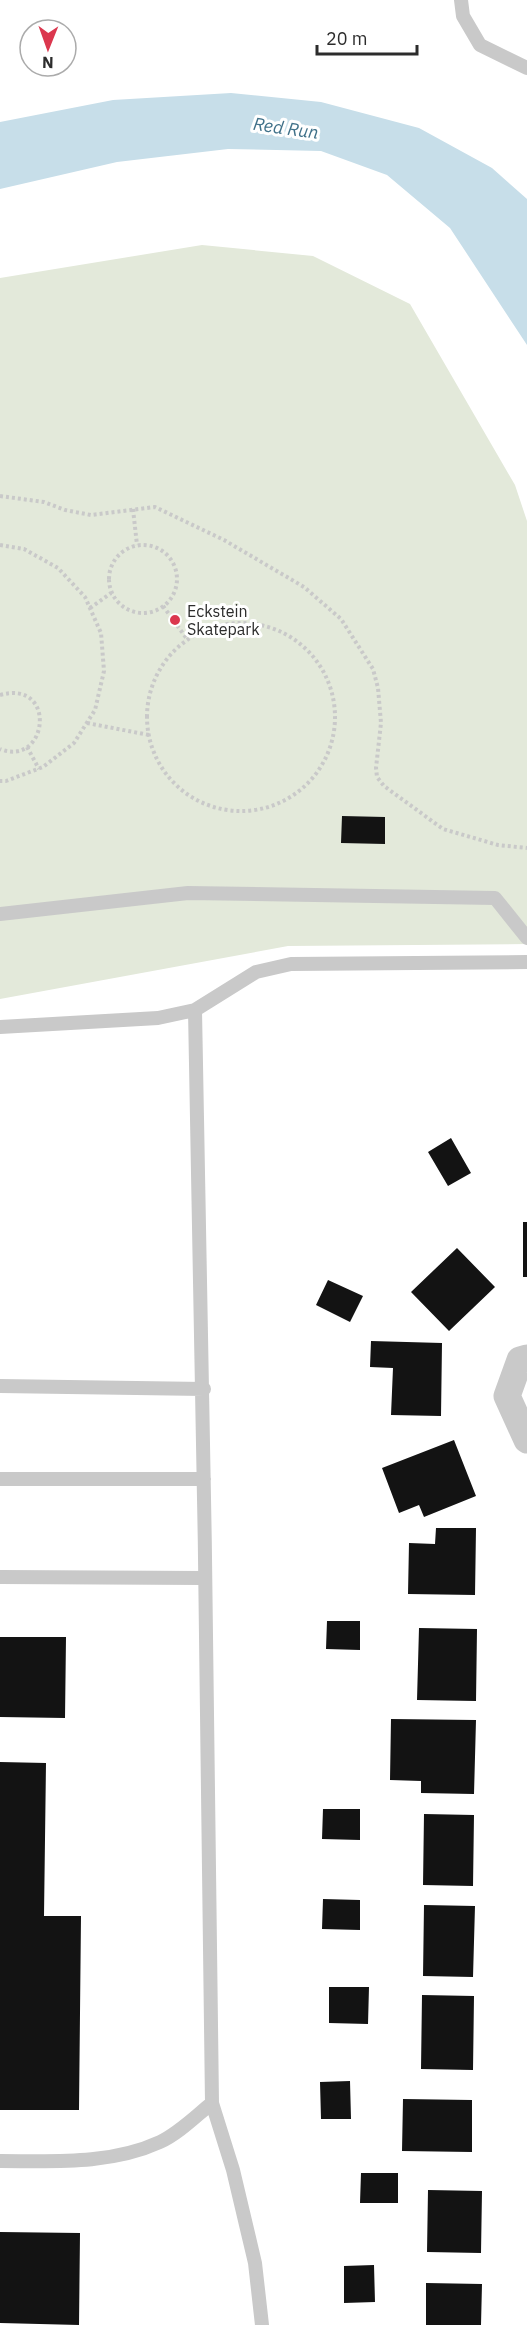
<svg xmlns="http://www.w3.org/2000/svg" width="527" height="2325" viewBox="0 0 527 2325" font-family="'IBM Plex Sans',sans-serif">
<style>
.green{fill:#e3e9da}
.water{fill:#c7dee9}
.building{fill:#131313}
.lines{fill:none;stroke-linecap:round;stroke-linejoin:round}
.path{stroke:#c9c9c9;stroke-width:4;stroke-dasharray:3 3;stroke-linecap:butt}
.lane{stroke:#c9c9c9;stroke-width:14}
.street{stroke:#c9c9c9;stroke-width:27}
.poi-dot{fill:#db374e;stroke:#fff;stroke-width:2}
.labels{text-anchor:middle;dominant-baseline:central;stroke-width:6;stroke-linejoin:round;paint-order:stroke}
.poi-label{font-size:16px;fill:#2c2c2c;stroke:#fff;text-anchor:start}
.water-label{font-size:18px;font-style:italic;fill:#407189;stroke:#fff}
</style>
<rect width="100%" height="100%" fill="#fff"/>
<path class="green" d="M202,245L313,256L410,304L515,485L527,521V944L288,946L0,999V278Z"/>
<path class="water" d="M231,93L321,102L419,128L492,168L527,199V345L450,228L387,175L321,151L228,149L117,162L0,189V122L113,100Z"/>
<path class="building" d="M342,816L385,817V844L341,843Z
M451,1138L471,1173L448,1186L428,1152Z
M523,1222H527V1277H523Z
M457,1248L495,1287L449,1331L411,1292Z
M328,1280L363,1296L350,1322L316,1305Z
M371,1341L442,1343L441,1416L391,1415L393,1368L370,1367Z
M454,1440L476,1496L424,1517L419,1505L399,1513L382,1468Z
M436,1528H476L475,1595L408,1594L409,1543L435,1544Z
M327,1621H360V1650L326,1649Z
M419,1628L477,1629L476,1701L417,1700Z
M0,1637H66L65,1718L0,1717Z
M391,1719L476,1720L474,1794L421,1793V1781L390,1780Z
M0,1762L46,1763L44,1916H81L79,2110H0Z
M323,1809H360V1840L322,1839Z
M424,1814L474,1815L473,1886L423,1885Z
M323,1899L360,1900V1930L322,1929Z
M424,1905L475,1906L473,1977L423,1976Z
M329,1987H369L368,2024L329,2023Z
M422,1995L474,1996L473,2070L421,2069Z
M350,2081L351,2119H321L320,2082Z
M403,2099L472,2100V2152L402,2151Z
M361,2173H398V2203H360Z
M428,2190L482,2191L481,2253L427,2252Z
M0,2232L80,2233L79,2325L0,2323Z
M374,2265L375,2302L344,2303V2266Z
M426,2283L482,2284L481,2325H426Z"/>
<g class="lines">
<path class="path" d="M0,496L44,502L65,510L91,515L155,507L224,540L304,587L341,619L373,669L378,688L381,723L376,768L377,777L384,786L443,829L498,845L527,848
M133,509L137,545
M109 579a34 34 0 1 1 68 0a34 34 0 1 1-68 0Z
M0,545L24,549L58,568L85,597L101,633L104,671L95,710L74,743L43,767L6,781H0
M163,606L187,639
M90,608L111,593
M147 717a94 94 0 1 1 188 0a94 94 0 1 1-188 0Z
M0,695C58,679 48,768 0,749
M87,723L149,735
M27,747L39,769"/>
<path class="lane" d="M461,0L463,16L480,45L527,68
M0,914L188,893L495,898L527,938
M0,1027L158,1018L195,1010
M0,1386L204,1389
M0,1479H204
M0,1577L204,1578
M0,2161C53,2161 110,2165 160,2142C178,2134 196,2116 212,2103
M262,2325L255,2263L233,2170L212,2103C207,1739 204,1374 195,1010L256,972L291,964L527,962"/>
<path class="street" d="M527,1358L520,1360L507,1396L527,1440"/>
</g>
<circle class="poi-dot" cx="175" cy="620" r="6"/>
<g class="labels">
<g class="poi-label">
<text x="187" y="611">Eckstein<tspan x="187" dy="18">Skatepark</tspan></text>
</g>
<g class="water-label">
<text transform="translate(286 128) rotate(8)">Red Run</text>
</g>
</g>
<g transform="translate(48 48) rotate(181)"><circle r="28" fill="#ffffff" stroke="#ababab" stroke-width="1.5"/>
<path d="M0-4.5L10 22L0 15L-10 22Z" fill="#db374e"/>
<text y="-9" font-size="16" font-weight="bold" text-anchor="middle" fill="#2c2c2c">N</text>
</g>
<path d="M317 45v9h100v-9" fill="none" stroke="#2c2c2c" stroke-width="3"/>
<text x="326" y="45" font-size="18" fill="#2c2c2c" stroke="#ffffff" stroke-width="4.5" paint-order="stroke">20 m</text>
</svg>
